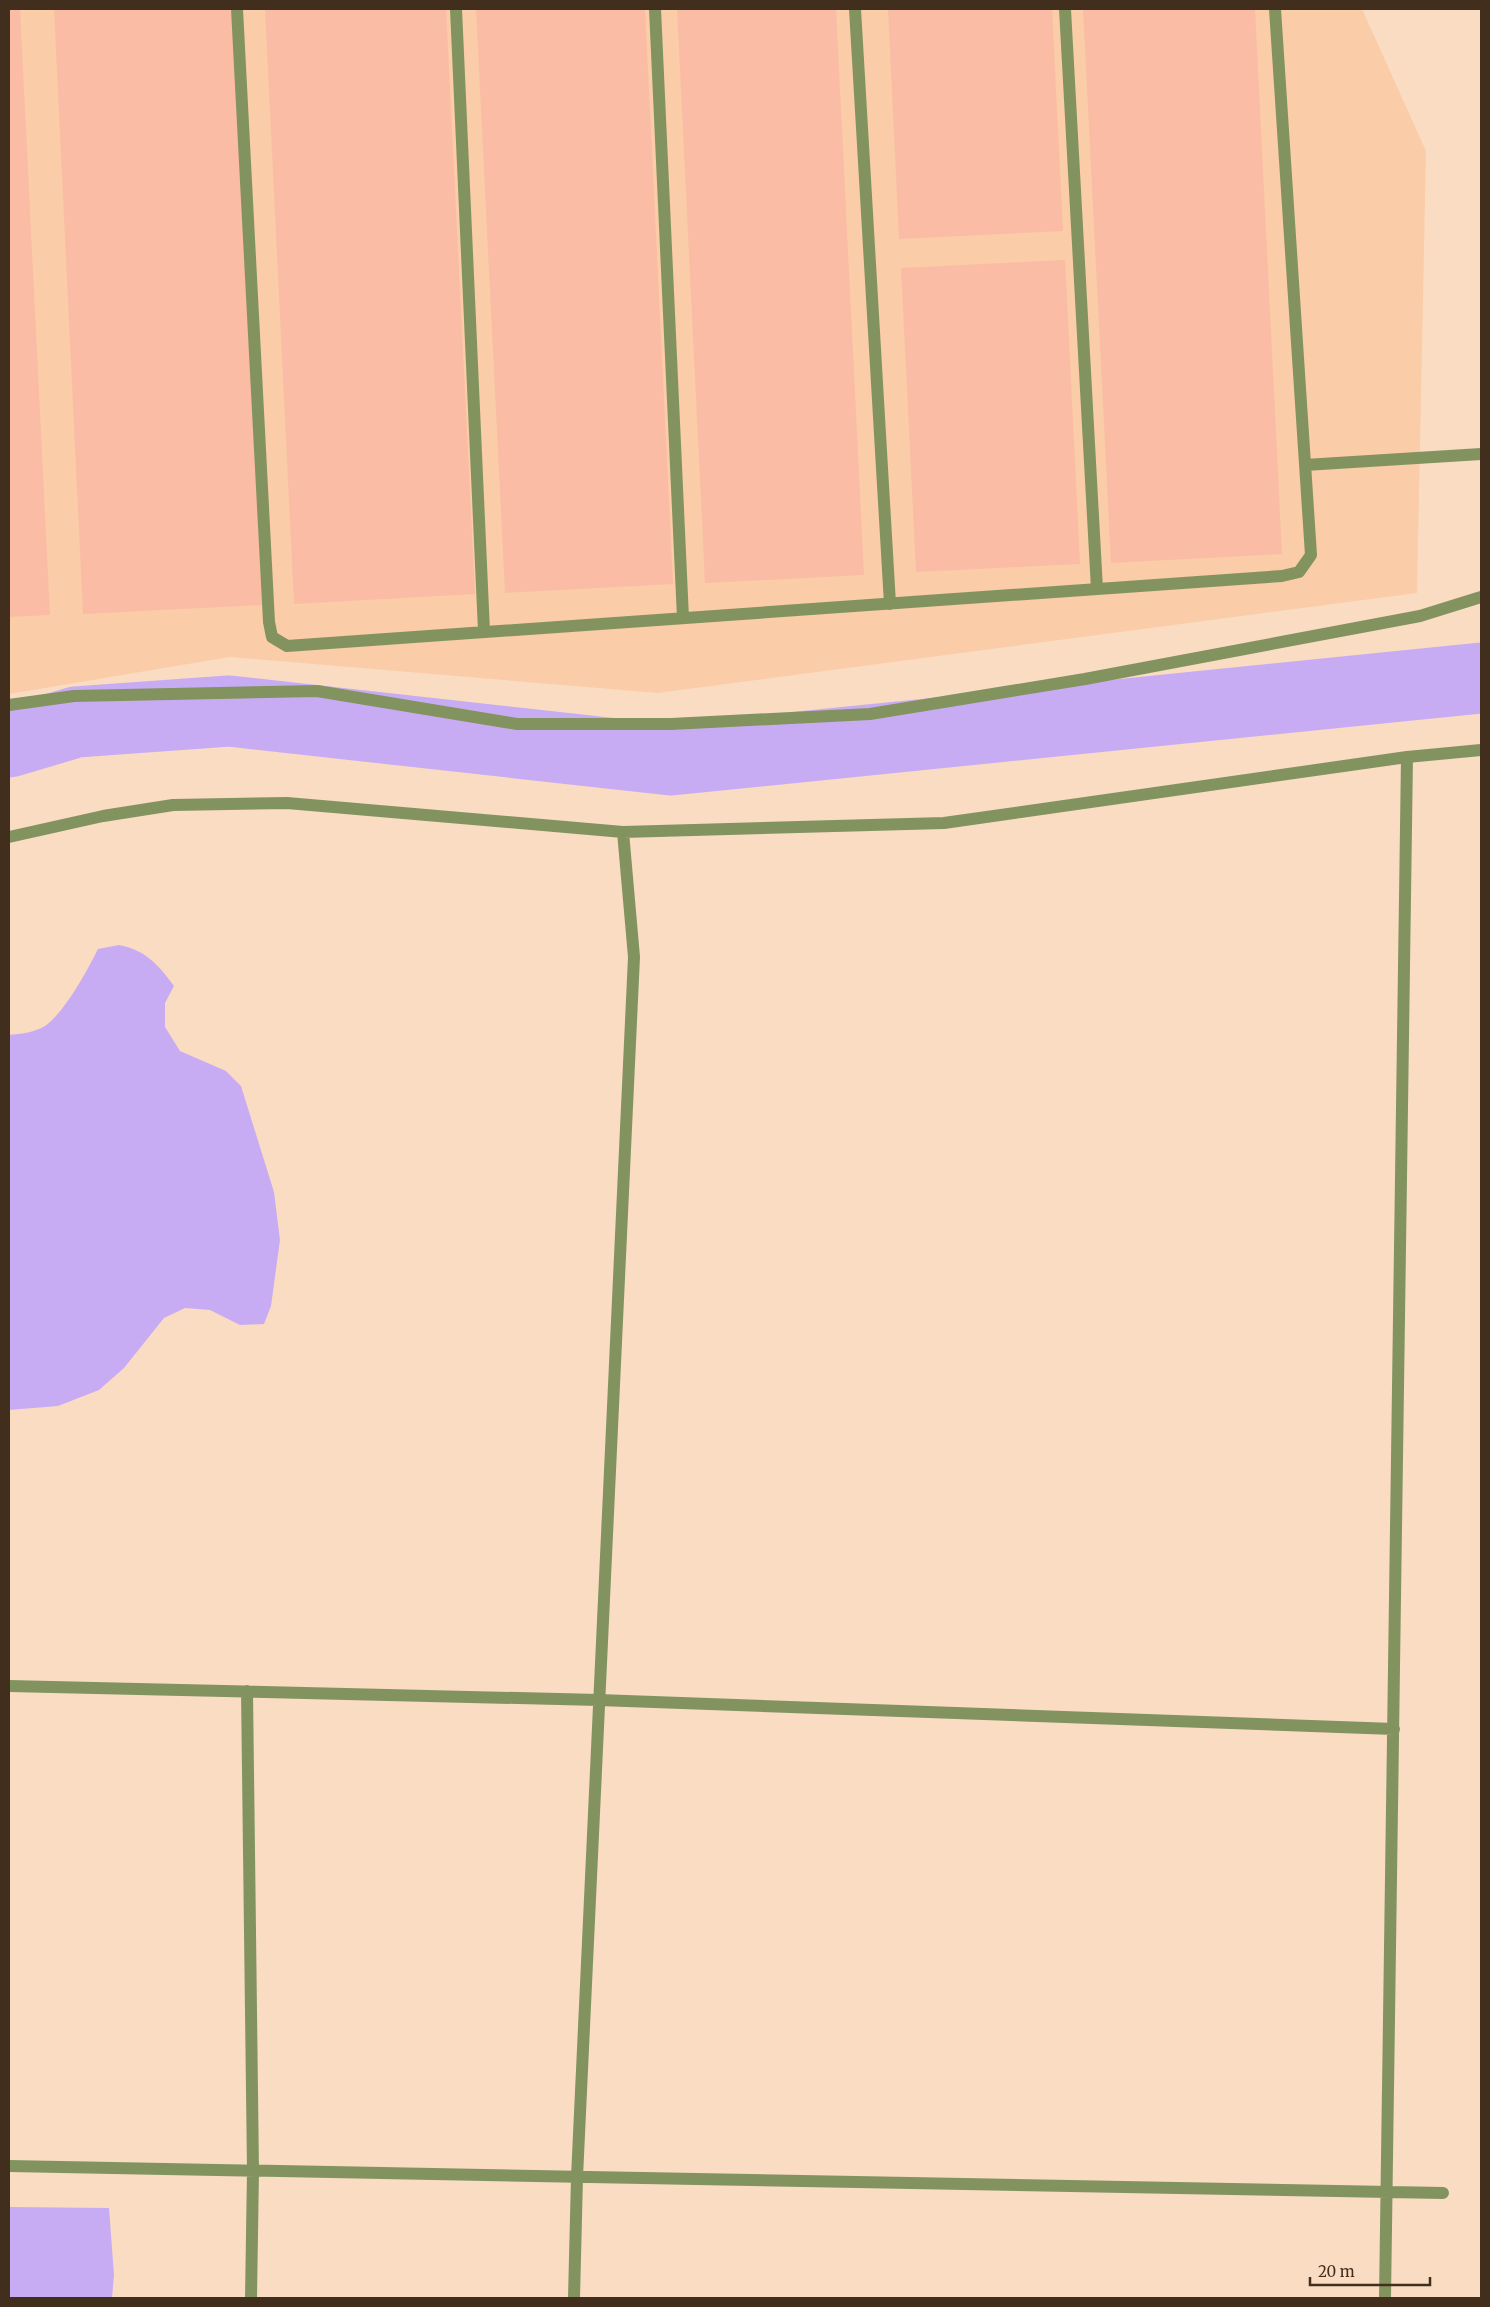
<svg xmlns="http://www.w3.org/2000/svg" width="1490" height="2307" viewBox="0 0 1490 2307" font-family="Merriweather,serif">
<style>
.built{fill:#facda8}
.water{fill:#c8acf3}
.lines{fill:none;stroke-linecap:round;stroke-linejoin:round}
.river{stroke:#c8acf3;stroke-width:71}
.building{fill:#fabca4}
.minor{stroke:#839360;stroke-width:12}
</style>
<rect width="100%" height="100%" fill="#fadcc3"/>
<path class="built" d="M9,9H1362L1426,151L1417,593L658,693L230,657L9,694Z"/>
<path class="water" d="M119,945C145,950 158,964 174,986L165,1003V1027L180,1051L226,1071L241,1086L274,1192L280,1240L271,1306L264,1324L240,1325L210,1310L185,1308L164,1318L124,1368L99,1390L58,1406L9,1410V1035C18,1034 30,1033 39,1029C60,1022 88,969 98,949Z
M9,2207L109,2208L114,2275L112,2298H9Z"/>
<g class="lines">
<path class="river" d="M9,742L76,722L229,711L671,760L1481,678"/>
</g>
<path class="building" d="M9,9H20L50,615L9,617Z
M54,9H233L262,605L83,614Z
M265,9H446L475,594L294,604Z
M476,9H645L673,584L505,593Z
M677,9H836L864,575L705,583Z
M888,9H1052L1063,231L899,239Z
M1083,9H1255L1282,554L1111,563Z
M1065,260L1080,564L916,572L901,268Z"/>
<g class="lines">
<path class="minor" d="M237,9L269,622L272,637L287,646L1282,576L1299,572L1311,555L1275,9
M456,9L484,631
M655,9L683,618
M855,9L890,604
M1065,9L1097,589
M1305,465L1481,454
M9,705L74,696L317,691L517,724H671L870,714L1085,679L1420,616L1481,597
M9,837L103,816L173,805L287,803L623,832L944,823L1407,757L1481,750
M9,1686L599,1700L1394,1729
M247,1691L253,2171L251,2298
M9,2166L1443,2193
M574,2298L577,2177L634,957L623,832
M1385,2298L1407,757"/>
</g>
<rect width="1490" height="2307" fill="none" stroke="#412e1d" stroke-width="20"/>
<path d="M1310 2277v8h120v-8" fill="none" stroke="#412e1d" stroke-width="2.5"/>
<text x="1318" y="2277" font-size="15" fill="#412e1d" stroke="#fadcc3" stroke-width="4" paint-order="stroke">20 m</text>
</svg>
